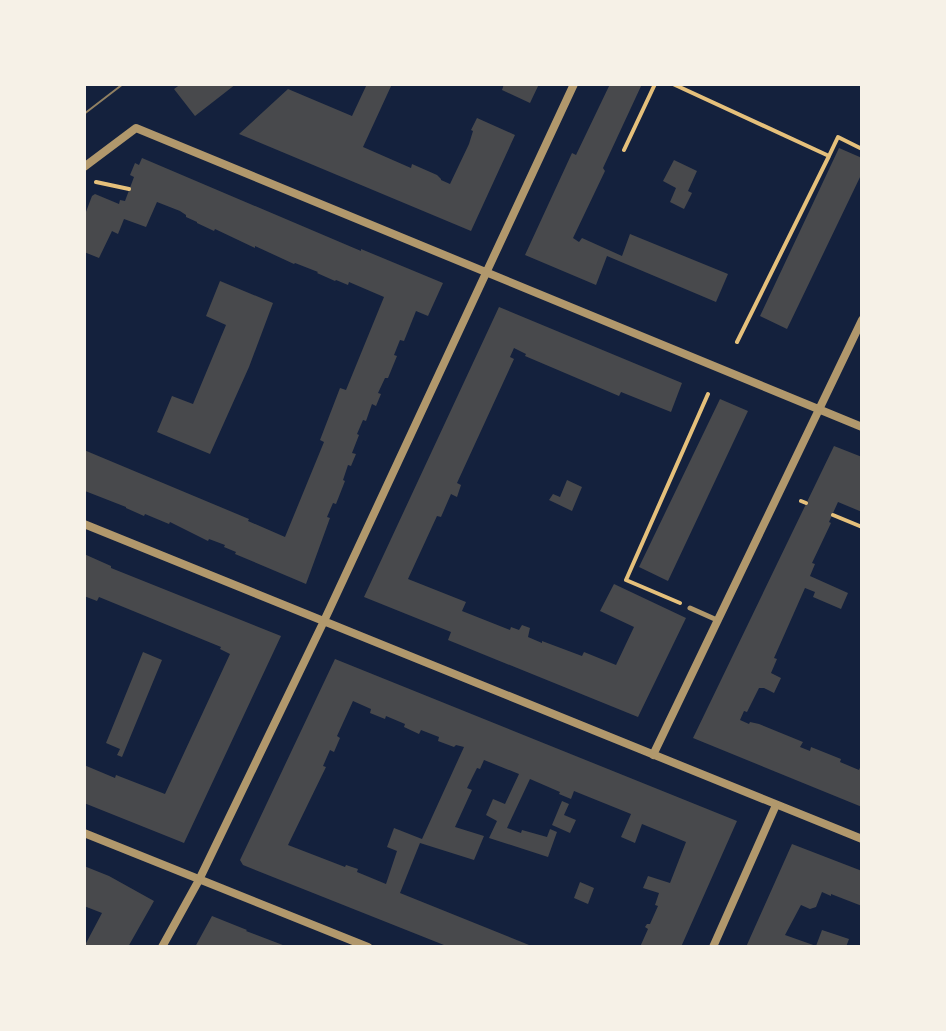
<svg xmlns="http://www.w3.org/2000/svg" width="946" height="1031" viewBox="0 0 946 1031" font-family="Mulish,sans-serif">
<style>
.building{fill:#48494c;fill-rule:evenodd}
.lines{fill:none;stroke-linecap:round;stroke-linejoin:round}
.path{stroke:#e5c07b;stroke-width:4}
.service{stroke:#b1986c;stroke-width:5}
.minor{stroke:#b1986c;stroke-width:8}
.tram{stroke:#918062;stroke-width:2}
</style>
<rect width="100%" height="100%" fill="#14213d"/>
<path class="building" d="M181,84H236L195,116L174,89Z
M367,84H392L363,147L411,168L412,164L437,175L441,179V180L450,184L469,144L473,131L471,130L477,118L515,135L471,231L239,134L288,89L352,116Z
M504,84H539L530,103L502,90Z
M610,84H642L603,168L605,171L573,238L579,242L582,238L622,256L630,234L728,274L716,302L607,256L596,285L525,255L572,153L576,155Z
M839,148L862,158V173L787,329L760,316Z
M142,158L361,251V249L443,283L428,316L416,311L404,341L400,340L394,355L397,356L388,378H385L378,393L381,394L376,406L372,404L366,421L363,420L357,434L359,435L352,453L356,454L351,466L348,465L343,480L345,481L336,504L333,503L327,517L330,518L306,584L235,554L236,552L224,547L225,545L209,539L208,541L170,522L169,524L145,514L144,516L126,508V507L85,491L84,450L249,519L248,521L285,537L324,442L320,440L340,388L346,390L384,297L349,282L348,285L336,280L335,281L317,273L318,272L295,263L294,264L255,246V248L215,229L214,231L197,223V222L186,217V215L180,211L157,202L146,227L124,219L118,234L112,231L99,258L84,252V217L92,196L95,194L119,204L120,200L125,201L134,177L130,175L135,163L139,165Z
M674,160L697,171L688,191L692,193L684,209L670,202L676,188L663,181Z
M220,281L273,303L249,367L210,454L157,432L172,396L193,404L226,325L206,316Z
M499,307L682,383L671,412L621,392L619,396L525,356L526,354L514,348L510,357L514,359L457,483L461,485L457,497L451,494L441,517L437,516L408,579L466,602L462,611L510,630L511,627L519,630L522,625L530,628L528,637L542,643V641L582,656L584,652L616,665L634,627L600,611L614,584L686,618L638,717L448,640L451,632L364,597Z
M720,399L748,411L668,581L639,567Z
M834,446L862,457V512L838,502L829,522L831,523L812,563L815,564L810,576L848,593L841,609L813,597L815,592L805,588L774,658L777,659L771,673L781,678L774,693L764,688H759L747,712L744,711L740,720L749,724L750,722L759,724L803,742L800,747L810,751L811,747L841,759L840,762L859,770L862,763V807L693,738Z
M567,480L582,487L572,511L549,500L553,494L560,497Z
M84,554L111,566V568L281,636L184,843L84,803V765L115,778L116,775L165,794L230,654L220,649L221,647L99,597L97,601L84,596Z
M143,652L162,660L122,757L117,755L120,749L106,743Z
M335,659L737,821L681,947H640L648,929L645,927L647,924H650L658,906L655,905L659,893L643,888L648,876L670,883L686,842L642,824L635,843L621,837L631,814L574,791L571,799L559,794L560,792L530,779L507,828L521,833L522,830L547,837L550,829L557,832L548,857L489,838L497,821L486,815L493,799L505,804L519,774L484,760L480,769L477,768L467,788L472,790L455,827L484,836L474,860L420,843L400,893L534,947H449L243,865L240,860ZM353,701L371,709L370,713L385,719L386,716L405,724L404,727L419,734L421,730L439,737L438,741L454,747L456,745L464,747L422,839L394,828L387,847L397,851L386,884L357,872L358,869L346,865L345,867L288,845L326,767L323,766L330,750L334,752L340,738L337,736Z
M562,801L569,804L564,815L576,820L570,833L552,825Z
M792,844L862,871V906L831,894V896L822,892L816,907L810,909L801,905L785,935L816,946L822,930L849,939L846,947H746Z
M84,866L109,876L154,901L128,947H84L102,913L84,906Z
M580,882L594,888L588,904L574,898Z
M212,916L247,930L246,931L288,947H195Z"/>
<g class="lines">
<path class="path" d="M673,84L829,156L737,342
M624,150L655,84
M829,156L838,137L862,149
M96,182L129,189
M801,501L806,503
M833,515L862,527
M680,603L626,580L708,394"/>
<path class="service" d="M690,608L717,620"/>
<path class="minor" d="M84,167L136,128L862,427
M84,524L862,839
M653,755L862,320
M84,833L368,947
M162,947L199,880L324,621L574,84
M713,947L776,805"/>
<path class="tram" d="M84,114L123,84"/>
</g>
<rect width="946" height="1031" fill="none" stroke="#f6f1e7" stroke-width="172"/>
</svg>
